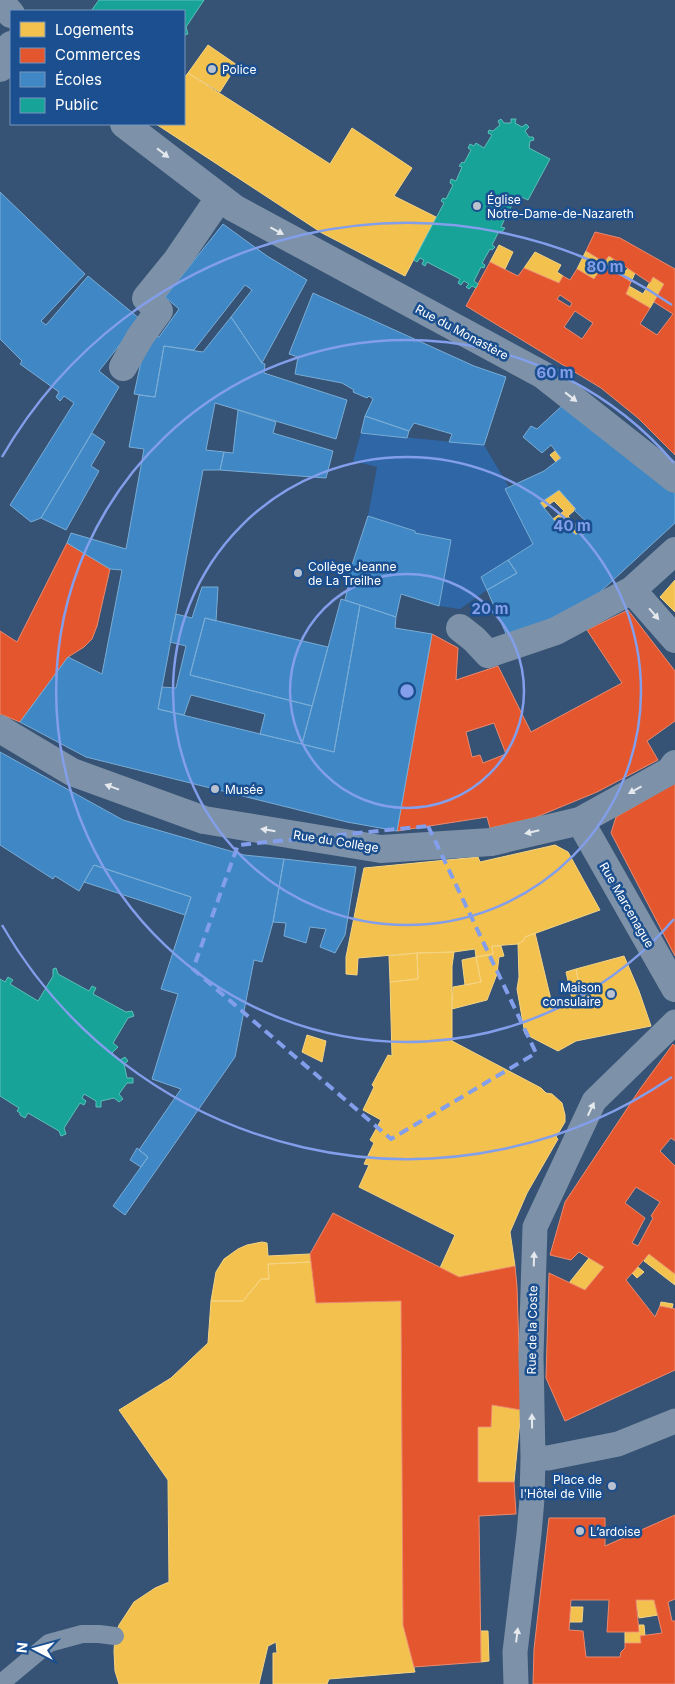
<svg xmlns="http://www.w3.org/2000/svg" width="675" height="1684" viewBox="0 0 675 1684" font-family="Inter,sans-serif">
<style>
.green{fill:#2f66a5}
.homes{fill:#f2c14e;stroke:#f6d483}
.shops{fill:#e4572e;stroke:#ec896d;fill-rule:evenodd}
.schools{fill:#3f88c5;stroke:#79acd6;fill-rule:evenodd}
.public{fill:#17a398;stroke:#5dbfb7}
.lines{fill:none;stroke-linecap:round;stroke-linejoin:round}
.service{stroke:#7d92a8;stroke-width:18}
.pedestrian{stroke:#7d92a8;stroke-width:25}
.minor{stroke:#7d92a8;stroke-width:28}
.oneway{fill:#e5e9ee}
.marked{fill:none;stroke:#839eea;stroke-width:4;stroke-dasharray:10 6;stroke-linejoin:round}
.ring{fill:none;stroke:#839eea;stroke-width:2.5}
.poi-dot{fill:#b9c2ce;stroke:#1b4f8f;stroke-width:2}
.labels{text-anchor:middle;dominant-baseline:central;stroke-width:5;stroke-linejoin:round;paint-order:stroke}
.poi-label{font-size:12px;fill:#fff;stroke:#1b4f8f;text-anchor:start}
.street-label{font-size:12px;fill:#fff;stroke:#1b4f8f}
.centre{fill:#839eea;stroke:#1b4f8f;stroke-width:2.5}
.ring-label{font-size:15px;text-anchor:middle;font-weight:bold;fill:#839eea;stroke:#1b4f8f;stroke-width:5;stroke-linejoin:round;paint-order:stroke}
</style>
<rect width="100%" height="100%" fill="#365274"/>
<path class="green" d="M361,433L484,445L509,487L505,489L533,544L481,577L487,590L460,609L439,606L451,540L415,533V531L368,516L377,467L353,461Z"/>
<path class="homes" d="M208,45L237,65L220,92L188,73Z
M188,73L330,164L352,128L412,168L394,196L436,217L405,276L322,233L156,124H184V78Z
M499,245L513,252L505,269L490,262Z
M586,251L598,259L595,263L590,260L587,266L598,273L594,279L577,269Z
M535,252L561,265L557,272L563,276L559,283L524,268Z
M609,256L614,258L611,262L625,272L628,268L635,273L631,282L604,264Z
M653,277L664,284L650,308L626,294L629,286L643,294Z
M555,451L561,458L556,462L550,455Z
M559,490L576,509L568,516L581,530L576,535L561,522L558,525L553,519L564,511L554,501L544,508L540,503Z
M675,580V612L660,597Z
M555,845L568,852L600,910L525,937L524,940L518,944L492,946L493,954L476,957L475,949L454,952L417,953L358,958L357,975L346,974V957L364,868L478,857L480,862Z
M535,933L552,1004L582,997L576,969L624,956L639,991L651,1026L576,1041L558,1051L525,1034L517,989L519,977L518,944L524,940L525,937Z
M492,946H501L504,956L499,957L497,974L487,1000L452,1009L453,987L481,982L476,957L493,954Z
M454,952L452,966V1041L541,1088L546,1093L552,1094L562,1103L565,1115V1122L556,1137L558,1139L527,1193L510,1232L515,1266L459,1277L440,1268L455,1235L359,1187L369,1165L364,1164L374,1143L370,1140L381,1120L363,1110L374,1087L372,1085L388,1055L392,1056L390,982L418,979L417,953Z
M417,953L418,979L390,982L389,956Z
M476,957L481,982L465,985L462,960Z
M576,969L582,997L572,999L566,972Z
M307,1035L326,1041L322,1062L302,1052Z
M262,1242L267,1243L268,1256L310,1254L312,1262L268,1264L269,1279H261L243,1301H211L216,1272L224,1259L238,1249L247,1245Z
M649,1254L675,1274V1285L644,1261Z
M589,1258L604,1267L585,1290L569,1283Z
M312,1262L316,1303L401,1301L403,1625L415,1672L329,1679L327,1684H273V1653H277L276,1642L268,1646L267,1650L259,1684H119L115,1671L114,1651L115,1636L119,1625L134,1602L155,1588L169,1582L168,1480L119,1410L171,1378L208,1343L211,1301H243L261,1279H269L268,1264Z
M638,1267L644,1272L637,1278L632,1273Z
M661,1302L673,1304L672,1308L660,1306Z
M492,1405L521,1410L514,1482H478V1427H491Z
M636,1600H654L658,1615L639,1618Z
M571,1607H583L582,1622H570Z
M639,1625H644L645,1636H640L641,1643H625V1632H639Z
M480,1631H488L489,1661L481,1662Z"/>
<path class="shops" d="M595,232L620,238L675,269V455L638,418L601,388L466,306L490,262L518,276L524,268L559,283L563,276L570,280L577,269L594,279L604,264L631,282L626,294L650,308L640,324L657,335L673,314L654,302L664,284L653,277L650,283L609,256L604,262L586,251ZM560,295L572,303L570,307L557,299ZM575,311L593,323L582,339L564,327Z
M67,543L110,569L97,626L92,639L84,647L68,657L20,722L0,714V631L17,642Z
M628,610L675,671V721L647,741L658,760L597,792L534,818L490,828L487,817L397,831L432,634L458,648L456,680L498,666L531,732L622,683L587,630ZM494,723L506,754L483,763L480,755L472,757L466,732Z
M675,783V956L611,833L616,817Z
M673,1044L675,1046V1141L671,1138L660,1151L675,1166V1274L649,1254L626,1280L655,1317L660,1306L675,1309V1370L565,1421L546,1378L549,1273L585,1290L604,1267L579,1252L571,1260L550,1255L565,1202L640,1089ZM636,1187L660,1202L651,1216L653,1218L638,1246L632,1243L645,1218L625,1203Z
M333,1213L459,1277L515,1266L517,1287L521,1410L492,1405L491,1427H478V1482H514L516,1514L479,1516L481,1662L414,1667L403,1625L401,1301L316,1303L310,1254Z
M675,1515V1599L668,1602L672,1621H675V1684H533L534,1649L549,1518H605V1546ZM571,1600H609L607,1632H639L636,1600H654L662,1633L640,1636L641,1643H625V1648L621,1652L620,1657H586L583,1631L569,1630Z"/>
<path class="schools" d="M0,192L85,274L41,321L46,325L88,276L140,319L99,371L119,387L41,518L31,522L10,505L74,403L64,396L60,401L56,397L59,392L20,364L22,361L0,339Z
M223,224L267,256L307,280L262,363L231,317L252,290L245,285L194,350L164,346L155,397L134,394L143,353L156,336L159,337L179,309L165,297Z
M313,293L474,366L506,377L484,445L449,442L452,434L414,423L409,431L365,416L373,399L369,396L367,398L353,392L354,390L342,383L295,374L298,357L289,354Z
M231,317L262,363L265,364L264,373L347,400L336,439L215,403L206,450L224,452L220,470H203L158,709L334,752L360,605L396,617L395,628L432,634L397,831L347,822L86,757L20,722L68,657L102,674L122,570L110,569L67,543L71,533L126,549L144,449L129,447L139,395L155,397L164,346L203,352Z
M565,403L675,493V523L599,593L550,619L507,636L487,590L517,573L508,560L533,544L505,489L544,471L561,458L551,445L542,453L523,437L531,426L537,429ZM559,490L576,509L574,510L591,526L583,535L579,532L576,535L561,522L558,525L540,503Z
M238,410L276,422L273,433L333,451L326,478L220,470L224,452L233,453Z
M365,416L409,431L407,438L361,433Z
M92,433L105,442L91,466L99,471L66,530L41,518Z
M368,516L415,531V533L451,540L439,606L401,594L396,617L345,600L350,578L348,577Z
M508,560L517,573L487,590L481,577Z
M202,587H218L216,621L205,618L190,675L312,706L302,744L260,734L265,714L191,695L184,715L158,709L162,687L176,688L186,646L170,642L176,614L192,618Z
M341,599L360,605L334,752L302,744Z
M205,618L328,647L312,706L190,675Z
M0,752L123,820L244,855L284,859L273,922L262,962L254,960L235,1057L125,1215L113,1206L148,1157L139,1150L181,1089L152,1079L178,994L161,989L191,897L94,865L79,891L55,876L53,879L0,845Z
M284,859L356,867L345,935L335,953L320,947L326,929L310,927L306,943L284,936L286,923L273,922Z
M94,865L191,897L185,915L84,882Z
M137,1148L148,1157L141,1167L130,1160Z"/>
<path class="public" d="M99,0H204L186,27L188,34L184,35V11H91Z
M501,119L504,123H511V119H516L515,123L522,127L526,124L529,127L525,131L529,137H533L534,140L530,141L529,148L550,159L528,200L517,195L510,209L513,210L512,214L508,212L501,227L505,228L502,232L499,231L492,245L495,247L492,250L490,249L482,263L485,265L484,268L481,267L474,281L478,284L476,288L472,286L469,289L466,287L469,284L464,281L461,285L458,283L460,279L427,262L425,266L422,264L424,260L420,258L417,262L414,260L444,203L441,201L443,198L446,199L453,185L450,183L451,179L456,181L462,167L459,166L462,162L464,163L471,150L468,148L470,144L474,146L476,143L484,148L492,135L488,133L489,130L493,131L500,125L498,121Z
M56,968L58,974L89,991L92,986L96,988L93,994L126,1012L132,1011L134,1016L128,1018L113,1043L118,1047L111,1054L120,1060L125,1057L128,1061L124,1064L127,1078H133V1083H127L119,1094L123,1099L119,1102L114,1098L101,1101V1107H96V1101L84,1094L82,1098L86,1101L84,1105L80,1103L64,1128L66,1134L61,1136L59,1131L28,1113L25,1118L20,1115V1113L17,1111L19,1108L0,1096V979L5,982L8,977L13,980L10,984L38,1001L53,976V969Z"/>
<g class="lines">
<path class="service" d="M0,1684L49,1643L82,1634H99L115,1636"/>
<path class="pedestrian" d="M533,1458H548L618,1444L675,1421
M516,1684L515,1652L529,1534L532,1499L533,1458L531,1356L535,1227L594,1101L675,1022"/>
<path class="minor" d="M0,1L11,14
M0,68L4,65L11,45
M124,124L234,208L543,375L675,479
M123,367L140,337L159,311L146,298L177,260L220,197
M632,590L675,639
M460,628L474,639L488,654L556,631L632,590L675,551
M0,729L72,772L204,820L381,849L491,842L580,821L670,771L675,764
M580,821L675,988"/>
</g>
<defs><path id="oneway-solid" d="M-6-.8H1V-3.2L6.5 0L1 3.2V.8H-6Z" transform="scale(1.25)"/></defs>
<g class="oneway">
<use href="#oneway-solid" transform="translate(163 153) rotate(38)"/>
<use href="#oneway-solid" transform="translate(277 231) rotate(28)"/>
<use href="#oneway-solid" transform="translate(571 397) rotate(38)"/>
<use href="#oneway-solid" transform="translate(654 614) rotate(49)"/>
<use href="#oneway-solid" transform="translate(112 787) rotate(-160)"/>
<use href="#oneway-solid" transform="translate(635 790) rotate(151)"/>
<use href="#oneway-solid" transform="translate(268 830) rotate(-171)"/>
<use href="#oneway-solid" transform="translate(532 832) rotate(167)"/>
<use href="#oneway-solid" transform="translate(591 1109) rotate(-65)"/>
<use href="#oneway-solid" transform="translate(534 1259) rotate(-88)"/>
<use href="#oneway-solid" transform="translate(532 1421) rotate(-91)"/>
<use href="#oneway-solid" transform="translate(517 1635) rotate(-83)"/>
</g>
<path class="marked" d="M428,826L536,1053L391,1139L193,969L238,845Z"/>
<g class="ring">
<circle cx="407" cy="691" r="117"/>
<circle cx="407" cy="691" r="234"/>
<path d="M674 919A351 351 0 1 1 674 463"/>
<path d="M672 1077A468 468 0 0 1 2 925M2 457A468 468 0 0 1 672 305"/>
</g>
<g class="poi-dot">
<circle cx="212" cy="69" r="5"/>
<circle cx="477" cy="206" r="5"/>
<circle cx="298" cy="573" r="5"/>
<circle cx="215" cy="789" r="5"/>
<circle cx="611" cy="994" r="5"/>
<circle cx="612" cy="1486" r="5"/>
<circle cx="580" cy="1531" r="5"/>
</g>
<g class="labels">
<g class="poi-label">
<text x="222" y="69">Police</text>
<text x="487" y="199">Église<tspan x="487" dy="14">Notre-Dame-de-Nazareth</tspan></text>
<text x="308" y="566">Collège Jeanne<tspan x="308" dy="14">de La Treilhe</tspan></text>
<text x="225" y="789">Musée</text>
<text x="601" y="987" text-anchor="end">Maison<tspan x="601" dy="14">consulaire</tspan></text>
<text x="602" y="1479" text-anchor="end">Place de<tspan x="602" dy="14">l'Hôtel de Ville</tspan></text>
<text x="590" y="1531">L’ardoise</text>
</g>
<g class="street-label">
<text transform="translate(462 332) rotate(28)">Rue du Monastère</text>
<text transform="translate(336 841) rotate(9)">Rue du Collège</text>
<text transform="translate(627 905) rotate(60)">Rue Marcenague</text>
<text transform="translate(532 1330) rotate(-89)">Rue de la Coste</text>
</g>
</g>
<circle cx="407" cy="691" r="8" class="centre"/>
<g class="ring-label">
<text x="605" y="272">80 m</text>
<text x="555" y="378">60 m</text>
<text x="572" y="531">40 m</text>
<text x="490" y="614">20 m</text>
</g>
<rect x="10" y="10" width="175" height="115" fill="#1b4f8f" stroke="#7695bc"/>
<rect x="20" y="22" width="25" height="15" fill="#f2c14e" stroke="#7695bc"/>
<text x="55" y="35" font-size="15" fill="#ffffff">Logements</text>
<rect x="20" y="48" width="25" height="15" fill="#e4572e" stroke="#7695bc"/>
<text x="55" y="60" font-size="15" fill="#ffffff">Commerces</text>
<rect x="20" y="72" width="25" height="15" fill="#3f88c5" stroke="#7695bc"/>
<text x="55" y="85" font-size="15" fill="#ffffff">Écoles</text>
<rect x="20" y="98" width="25" height="15" fill="#17a398" stroke="#7695bc"/>
<text x="55" y="110" font-size="15" fill="#ffffff">Public</text>
<g transform="translate(35 1649) rotate(276)" stroke="#1b4f8f" stroke-width="4" paint-order="stroke">
<path d="M0-4L9 19L0 12L-9 19Z" fill="#ffffff"/>
<text y="-8" font-size="14" font-weight="bold" text-anchor="middle" fill="#ffffff">N</text>
</g>
</svg>
